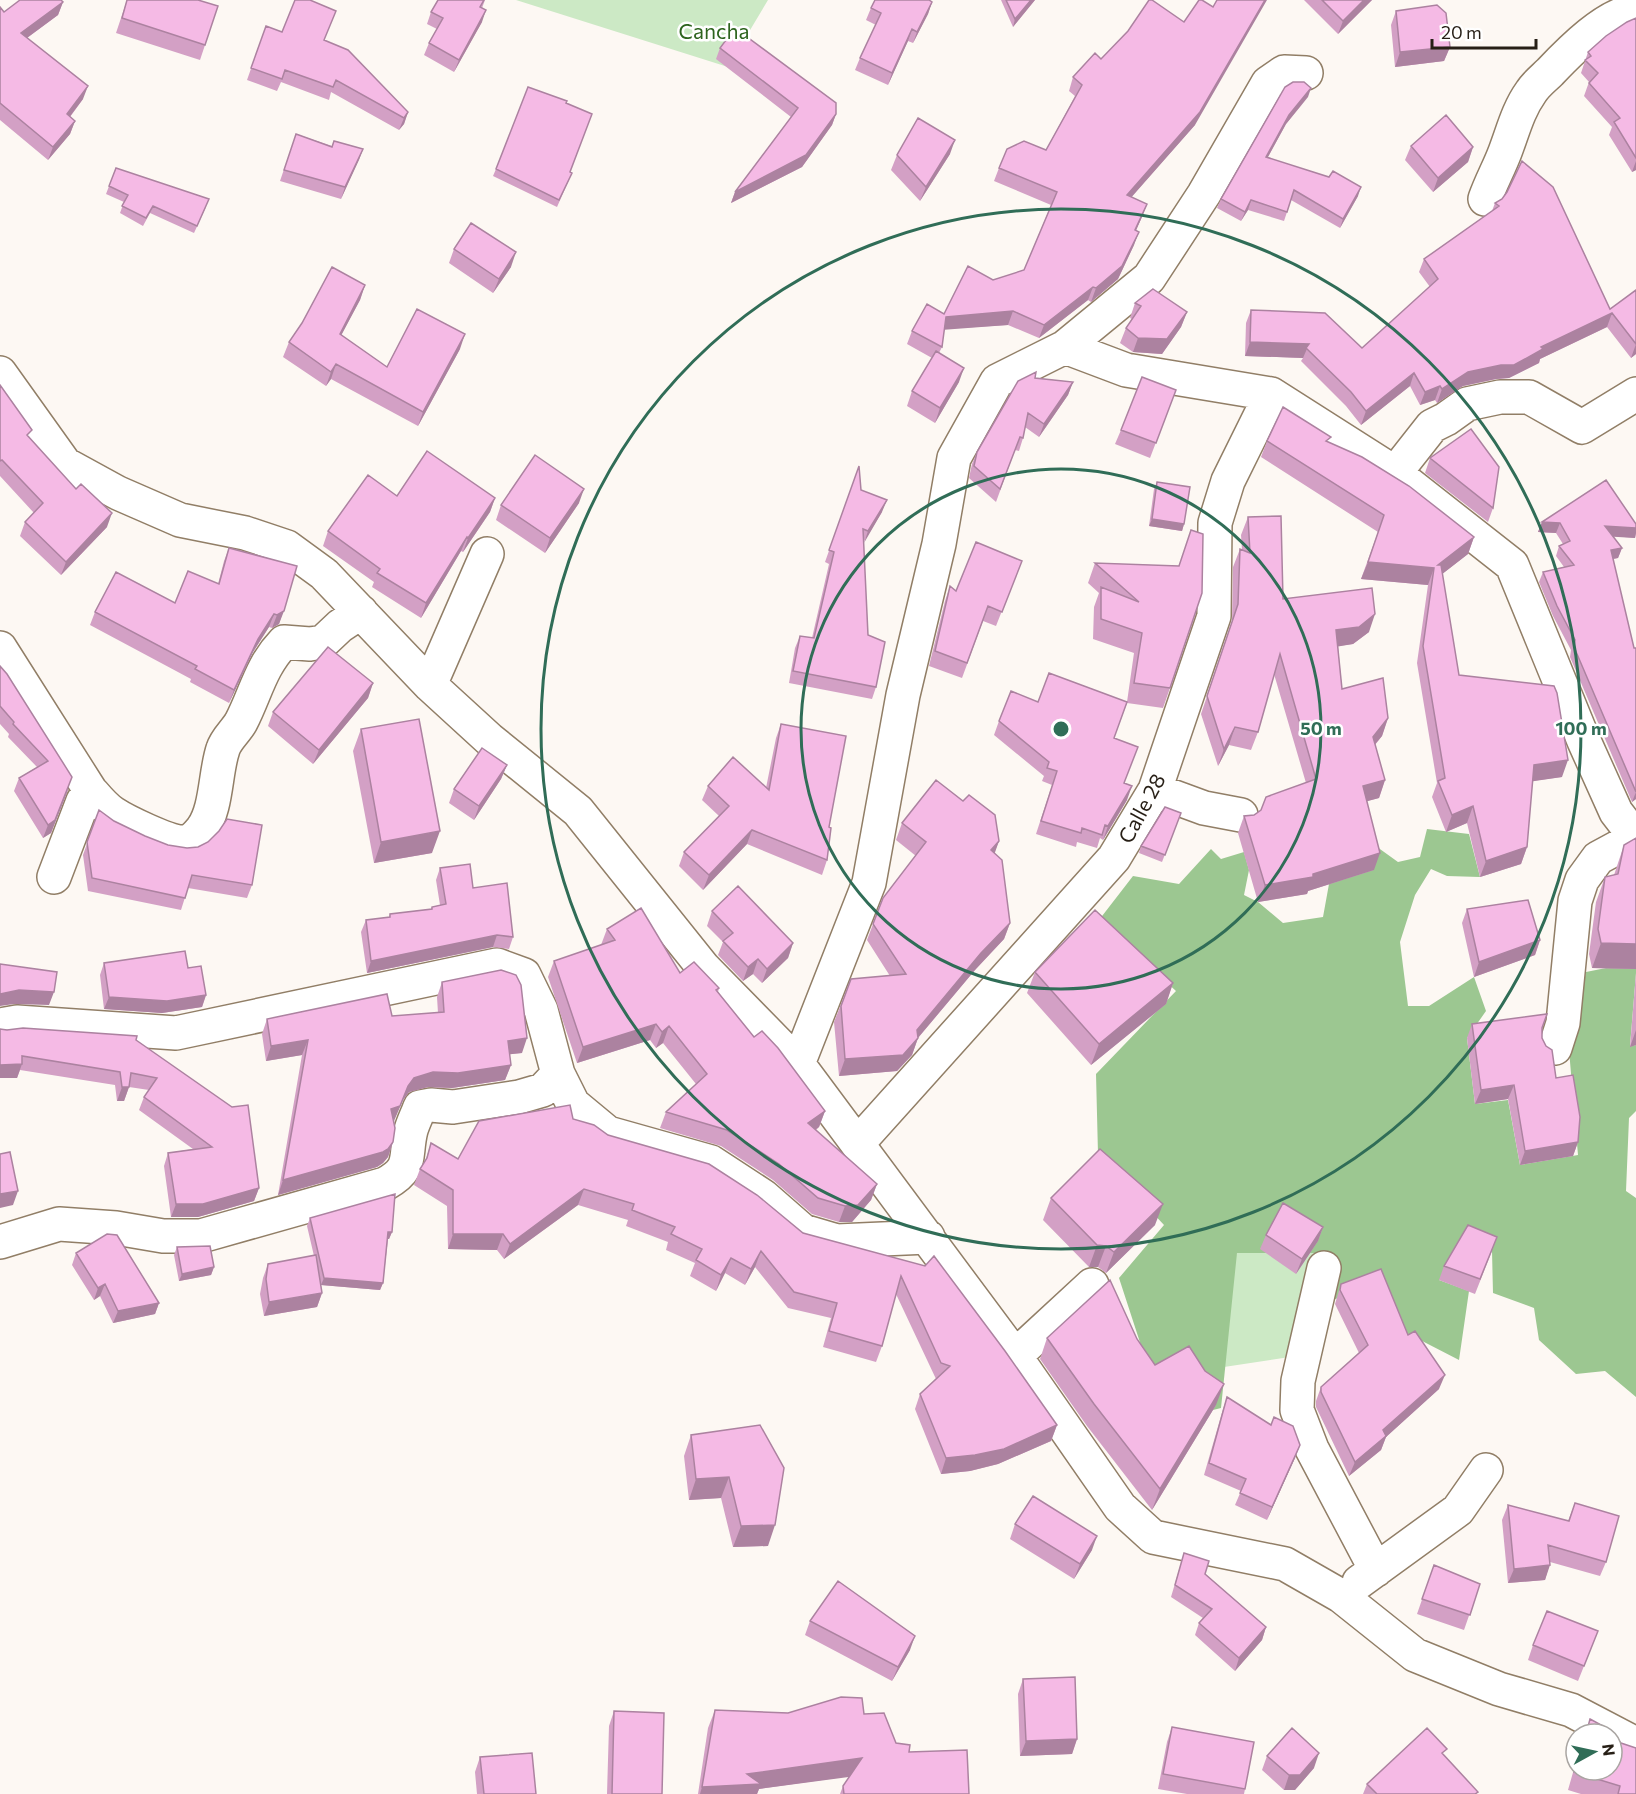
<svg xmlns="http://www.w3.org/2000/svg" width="1636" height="1794" viewBox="0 0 1636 1794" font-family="Commissioner,sans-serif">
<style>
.green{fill:#cce9c5}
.forest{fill:#9cc791}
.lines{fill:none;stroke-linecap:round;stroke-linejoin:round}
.minor-casing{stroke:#917e66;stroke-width:36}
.minor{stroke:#fff;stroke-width:33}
.wall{fill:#d3a0c5}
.shaded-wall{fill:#ac82a0}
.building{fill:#f5bae5;stroke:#ac82a0;stroke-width:1.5}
.ring{fill:none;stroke:#306d57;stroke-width:3}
.labels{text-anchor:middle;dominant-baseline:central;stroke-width:5;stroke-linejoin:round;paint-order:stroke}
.park-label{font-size:21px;fill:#2d641e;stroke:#fff}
.street-label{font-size:21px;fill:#271f16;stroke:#fff}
.centre{fill:#306d57;stroke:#fff;stroke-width:3}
.ring-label{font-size:18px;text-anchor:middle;font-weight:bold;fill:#306d57;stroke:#fff;stroke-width:5;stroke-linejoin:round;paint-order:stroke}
</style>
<rect width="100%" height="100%" fill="#fdf8f3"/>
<path class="green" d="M516,0H768L728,67Z
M1237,1253H1322L1303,1355L1224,1367L1217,1295Z"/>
<path class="forest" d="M1427,829L1469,834L1480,877L1447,876L1431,869L1415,895L1400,942L1408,1006H1429L1474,977L1486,1011L1467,1038L1475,1104L1508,1100L1520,1165L1578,1155L1569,1050L1586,972L1606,968L1636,946V973L1630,1046L1636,1045V1111L1629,1118L1626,1191L1636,1198V1397L1605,1371L1576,1374L1539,1340L1534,1308L1493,1293L1492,1251L1439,1280L1469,1291L1459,1360L1393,1326L1376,1283L1333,1300L1322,1253H1237L1221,1408L1209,1411L1149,1370L1119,1278L1164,1225L1098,1154L1096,1074L1176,991L1099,920L1133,876L1179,884L1211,849L1221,859L1244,852L1249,870L1244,895L1258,902L1283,923L1323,917L1329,884L1366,839L1398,862L1420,857Z"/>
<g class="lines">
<g class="minor-casing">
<path id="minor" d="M1485,199C1491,182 1499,168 1505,152C1513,131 1518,110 1531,92C1536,84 1544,78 1550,72C1569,52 1608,12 1636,11
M1065,347L1126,370L1271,394L1395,473L1512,565L1584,741L1616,812L1636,838
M0,373L65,464L118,493L180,520L245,533L287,547L324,574L430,685L489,739L578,811L703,967L798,1064L1015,1356L1120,1507L1153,1537L1285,1564L1341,1596L1415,1655L1499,1689L1571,1710L1636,1744
M1395,473L1432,426L1446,419L1467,404L1500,397H1529L1582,427L1636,394
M0,648L90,790C97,798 104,807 113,813C125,821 170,843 184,842C192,841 198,834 202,829C217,809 215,772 223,749C226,739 236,731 241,722C256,693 260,667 284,642L310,644L323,642L340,626L361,612
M430,685L487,554
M1155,790L1204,808L1241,815
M54,877L83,801L90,790
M0,1025L17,1022L176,1033L497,965L524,975L541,1010L558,1074L573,1104L608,1133L711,1162L763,1196L803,1231L837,1241L928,1237
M1555,1048L1563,1023L1575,901L1582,880L1598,858L1635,838
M798,1064L869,883L903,695L939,544L954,458L997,381L1065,347L1149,278L1204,194L1268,83L1284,72L1306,73
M858,1143L1114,858L1155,790L1214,616L1215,523L1228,481L1271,394
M0,1242L59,1224L116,1228L163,1236H201L385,1184C414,1168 404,1158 411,1130C413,1123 417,1115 420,1107L431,1105L453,1107L519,1097L543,1090L558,1074
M1324,1268L1298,1381L1297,1410L1312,1449L1376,1570
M1015,1356L1092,1285
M1359,1582L1458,1510L1486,1470"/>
</g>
<use href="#minor" class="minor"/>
</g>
<path class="wall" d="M127,0H198L205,45L200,60L116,33Z
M438,0H485L482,8V22L454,72L424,55L429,43L437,29L427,24L431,12Z
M1001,0H1035L1013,27Z
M1304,0H1372L1338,34Z
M63,2L58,15L27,38L83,99L70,117L75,121L70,134L48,160L0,120V7L4,12Z
M932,2L928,14L913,43L908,41L888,85L855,70L860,58L876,25L866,20L871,8Z
M1396,11L1450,47L1444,61L1395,67L1391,25Z
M1636,18V170L1632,172L1609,135L1612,127L1584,96L1589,82L1581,73L1588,52Z
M266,26L282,32L324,41L408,112L404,124L399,130L331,92L329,100L281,82L277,91L247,80Z
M720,48L836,114L832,125L802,167L731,203L735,192L791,117L716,59Z
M1101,59L1195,125L1131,197L1147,204L1136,231L1134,245L1118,279L1091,302L1088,300L1039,338L1008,325L944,329L942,347L939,353L959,382L935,423L907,406L912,391L932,358L907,344L912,331L944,314L993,280L1024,270L1051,205L994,181L999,168L1046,150L1075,96L1069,91L1073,77Z
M1308,97L1286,124L1268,157L1358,196L1340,228L1291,200L1284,221L1248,210L1241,221L1217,208L1221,199Z
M566,103L570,172L569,180L557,207L493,176L496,169Z
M296,134L332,146L334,141L363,149L341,199L280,181Z
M1411,146L1473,147L1468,162L1433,192L1405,160Z
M950,154L920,201L891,170L897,155Z
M116,168L206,207L194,233L150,213L143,226L120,213L124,202L106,194Z
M1495,203L1610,309L1636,290V354L1631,358L1607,327L1540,359L1539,363L1509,378L1496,379L1463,386L1437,403L1435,400L1420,405L1410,386L1361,425L1346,406L1301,361L1303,358L1245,356L1246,323L1251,310L1362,348L1430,287L1419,272L1424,259L1492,211Z
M454,249L511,267L493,293L449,263Z
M365,285L360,300L341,335L387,367L460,349L418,426L331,379L326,386L283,357L289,342Z
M1135,303L1187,312L1181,327L1162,354L1133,352L1120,343L1126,328L1132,319L1130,318Z
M1035,378L1073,382L1068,395L1039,437L1025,427L1023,438L1019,451L1015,450L996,502L969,478L972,464L977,452Z
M0,385L29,438L107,527L61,575L20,536L25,522L34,513L0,476Z
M1176,390L1150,458L1115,444L1121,430Z
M1267,441L1329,442L1474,537L1468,554L1442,574L1459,675L1562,777L1532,781L1527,847L1521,864L1480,877L1467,823L1446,832L1432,797L1437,783L1417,663L1428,585L1361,579L1378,532L1261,457Z
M1430,458L1493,508L1488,522L1425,473Z
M859,466L861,490L882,512L863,543L868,635L876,687L872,699L789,683L795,648L800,636L812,638L829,564L825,562Z
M1157,482L1184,524L1182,531L1149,526L1154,489Z
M397,496L495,498L490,512L463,552L461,551L421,618L372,587L374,582L323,546L328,531Z
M579,503L545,553L496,520L501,505Z
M1248,517L1283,599L1369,632L1353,644L1338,646L1342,689L1388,718L1382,736L1375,745L1385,780L1379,798L1367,801L1374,870L1308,891L1307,894L1258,902L1238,833L1244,816L1254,815L1306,783L1274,674L1258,732L1251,750L1229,745L1218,766L1201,714L1232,622L1233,567L1240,549L1242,550L1241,535Z
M1542,522L1636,528V533L1635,538L1613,536L1622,548L1618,558L1613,559L1634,648H1636V799L1632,802L1570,657L1571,650L1553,616L1539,582L1543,572L1564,567L1556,556L1559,546L1563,544L1556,533L1538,532Z
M1191,530L1170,688L1163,708L1127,703L1114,738L1125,783L1127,800L1103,840L1100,838L1097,848L1077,842L1076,847L1036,834L1052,785L1042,781L1044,776L994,735L999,721L1038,702H1127L1134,653L1093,639L1094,607L1099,593L1088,583L1095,563L1179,566Z
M229,548L297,566L279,624L272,628L269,627L253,652L229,703L190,682L191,679L90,625L95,612L175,603L218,584L224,561Z
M1016,575L996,626L983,621L962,678L929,666L945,601L950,586L956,591Z
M0,666L68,790L51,833L43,838L14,791L19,778L37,767L8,737L9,734L0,724Z
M373,683L368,698L313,764L268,726L273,712Z
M781,724L829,827L827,860L822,875L747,844L703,890L679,866L684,852L719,816L702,800L708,786L766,788L776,738Z
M361,729L432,853L374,863L353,751Z
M507,765L501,779L474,820L449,803L454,789Z
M99,810L114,821L145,836L252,885L247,898L188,888L181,910L88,891L83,855Z
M1181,813L1162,862L1139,853L1141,846Z
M902,823L999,841L994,853L1010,923L1004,939L975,970L918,1038L912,1055L897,1071L839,1076L834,1022L851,979L890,976L867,940L883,898L916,856L896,840Z
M1636,838V969L1592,968L1589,954L1596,902L1605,877L1614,875L1624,845Z
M440,868L473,888L513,937L509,949L493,947L367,973L361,932L366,920L389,917L390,914L431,909L432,907L440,905L436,880Z
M1467,909L1540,940L1535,955L1474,977L1462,923Z
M712,911L793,943L788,958L762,983L753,974L743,981L718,955L723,942L707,926Z
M607,929L680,973L719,988L718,992L754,1037L825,1111L819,1127L816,1130L877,1184L871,1200L852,1222H839L812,1214L773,1180L721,1146L660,1128L666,1112L696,1084L663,1043L656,1048L650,1040L577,1063L548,977L554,961L601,945Z
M104,963L188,968L206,995L202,1007L162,1013L104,1009L100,975Z
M1035,972L1173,983L1166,1004L1091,1065L1027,993Z
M1636,973V1045L1630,1047Z
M442,982L522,1053L509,1054L511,1065L505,1080L452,1088L428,1087L409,1092L403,1100L393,1121V1142L388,1157L383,1163L377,1167L278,1195L302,1055L266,1061L262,1034L267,1019L392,1016L438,1013L437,997Z
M1472,1024L1542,1028V1038L1578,1142L1573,1156L1520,1165L1508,1099L1475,1104L1467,1038Z
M0,1029L136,1040L259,1188L254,1201L198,1217H171L164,1166L168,1153L193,1149L139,1110L144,1097L149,1090L129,1087L124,1101H117L115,1085L20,1070L17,1078H0Z
M573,1119L608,1135L803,1233L925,1266L1057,1425L1051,1441L998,1464L970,1471L941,1474L915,1409L920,1394L936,1379L896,1294L882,1346L876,1362L823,1347L831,1318L788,1308L755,1267L745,1285L725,1273L716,1291L690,1276L695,1263L666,1250L668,1242L626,1226L628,1220L578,1205L504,1259L497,1250L448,1249L447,1206L414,1185L420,1169L425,1162L431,1143L458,1159Z
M1051,1198L1155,1225L1106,1273L1098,1267H1089L1043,1220Z
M310,1218L392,1232L389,1239H388L383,1283L380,1290L321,1285L320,1279L322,1293L317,1307L264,1316L260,1294L263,1278L268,1264L314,1256L307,1226Z
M1323,1227L1318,1241L1296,1274L1260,1249L1266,1235Z
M177,1247L214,1267L211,1275L179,1281L174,1255Z
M1492,1251L1475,1294L1439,1280L1444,1266Z
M76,1253L159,1303L155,1314L113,1323L100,1296L94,1300L72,1265Z
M1341,1284L1408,1335L1439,1389L1386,1437L1381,1450L1349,1476L1316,1407V1401L1321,1387L1359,1353L1335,1304Z
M1047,1338L1137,1339L1155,1365L1216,1405L1152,1510L1087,1426L1040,1359Z
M1227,1397L1300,1445L1295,1458L1267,1520L1235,1505L1241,1491L1204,1475L1223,1409Z
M760,1425L768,1546L733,1547L721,1498L689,1500L684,1456L691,1435Z
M1575,1503L1606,1562L1600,1576L1550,1562L1545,1580L1508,1583L1502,1520L1508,1505L1568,1521Z
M1015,1524L1092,1550L1074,1579L1010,1539Z
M1184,1553L1205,1574L1266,1627L1262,1640L1235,1671L1195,1635L1199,1623L1203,1618L1171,1597Z
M1434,1565L1480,1584L1464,1630L1417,1614Z
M810,1621L910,1650L892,1681L805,1635Z
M1598,1631L1578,1681L1528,1660L1533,1645Z
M1023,1679L1077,1739L1072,1754L1020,1756L1018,1694Z
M715,1710L788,1713L864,1714L896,1743L909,1752L969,1794H840L843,1786L850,1776L759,1789L757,1794H698L708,1728Z
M614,1711L662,1794H607L609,1726Z
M1172,1727L1245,1789L1244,1794H1187L1158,1789L1167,1742Z
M1621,1743L1636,1794H1581L1568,1790L1576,1762V1770Z
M1267,1756L1314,1768L1295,1790H1284L1262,1770Z
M1444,1756L1477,1794H1363L1367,1784Z
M480,1757L536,1794H477L475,1772Z"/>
<path class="shaded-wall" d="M1031,0H1035L1013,27L1015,19Z
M1265,0H1267L1195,125L1122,208L1127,195Z
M1364,0H1372L1338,34L1343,21Z
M63,2L58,15L16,46L21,33Z
M932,2L928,14L913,43L917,32Z
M486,10L482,22L454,72L459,60Z
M912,29L908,41L888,85L892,73Z
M1450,47L1444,61L1395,67L1400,52Z
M88,86L83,99L62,127L67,114Z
M1311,88L1308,97L1286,124L1263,166L1266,157L1289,115Z
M408,112L404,124L399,130L404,118Z
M836,114L832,125L802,167L731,203L735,192Z
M75,121L70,134L48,160L53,147Z
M955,140L950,154L920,201L926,187Z
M1473,147L1468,162L1433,192L1438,178Z
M363,149L359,160L341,199L345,187Z
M1636,161V170L1632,172Z
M1361,187L1358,196L1340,228L1343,219Z
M1251,200L1248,210L1241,221L1245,212Z
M1147,204L1142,217L1130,243L1135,230Z
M1139,232L1134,245L1118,279L1091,302L1096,288Z
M516,252L511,267L493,293L499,279Z
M365,285L360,300L334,349L340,334Z
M1093,287L1088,300L1039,338L1044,325Z
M1013,311L1008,325L941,330L946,317Z
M1187,312L1181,327L1162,354L1133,352L1138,338Z
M1612,313L1607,327L1540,359L1539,363L1509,378L1496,379L1463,386L1437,403L1442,389L1468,372L1541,347Z
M465,334L460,349L418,426L423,412Z
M1250,342L1309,344L1303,358L1245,356Z
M1636,344V354L1631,358Z
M336,364L331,379L326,386L331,372Z
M964,368L959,382L935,423L940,408Z
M1414,373L1410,386L1361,425L1366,411Z
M1073,382L1068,395L1039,437L1044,424Z
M1440,386L1435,400L1420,405L1425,392Z
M584,489L579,503L545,553L550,538Z
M495,498L490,512L463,552L468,538Z
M887,500L882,512L864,543L868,531Z
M112,513L107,527L61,575L66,562Z
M1152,519L1184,524L1182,531L1149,526Z
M1542,522L1560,523L1556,533L1538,532Z
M1605,526L1636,528V533L1635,538L1601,536Z
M467,537L461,551L421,618L426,603Z
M1474,537L1468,554L1432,582L1438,565Z
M1622,548L1618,558L1607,560L1611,550Z
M1368,562L1434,568L1428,585L1361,579Z
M284,611L279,624L272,628L277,615Z
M274,614L269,627L253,652L229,703L234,690L258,639Z
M1375,614L1369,632L1353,644L1329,648L1336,630Z
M373,683L368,698L313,764L319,750Z
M1388,718L1382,736L1366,755L1373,737Z
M1235,727L1229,745L1218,766L1224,749Z
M1568,760L1562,777L1528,782L1534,765Z
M507,765L501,779L474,820L479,806Z
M1385,780L1379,798L1357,804L1363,786Z
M1132,786L1127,800L1103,840L1108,826Z
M68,790L51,833L43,838L48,825Z
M1636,792V799L1632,802Z
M1473,806L1467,823L1446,832L1452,815Z
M752,830L747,844L703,890L709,875Z
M440,831L432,853L374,863L381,842Z
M999,841L993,858L991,850Z
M1527,847L1521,864L1480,877L1486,861Z
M1380,853L1374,870L1308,891L1307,894L1258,902L1265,885L1313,874Z
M1010,923L1004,939L975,970L917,1039L918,1038L912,1055L897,1071L839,1076L845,1059L917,1030L981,953Z
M497,935L493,947L367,973L371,961Z
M1540,940L1535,955L1474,977L1479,962Z
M793,943L788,958L762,983L767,969Z
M1601,943L1636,944V969L1592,968Z
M758,959L753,974L743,981L748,967Z
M1173,983L1166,1004L1091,1065L1099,1044Z
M19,990L54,992L49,1005L14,1004L0,1006V994Z
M206,995L202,1007L162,1013L104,1009L109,997Z
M656,1024L650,1040L577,1063L583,1047Z
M669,1026L663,1043L656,1048L662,1032Z
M1636,1030V1045L1630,1047Z
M527,1038L522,1053L502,1055L508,1041Z
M308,1040L302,1055L266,1061L271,1046Z
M22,1064L17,1078H0V1065Z
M511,1065L505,1080L452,1088L428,1087L409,1092L403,1100L394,1121L385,1124L391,1109L414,1078L433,1072Z
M1514,1085L1508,1099L1475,1104L1481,1090Z
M122,1087H129L124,1101H117Z
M825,1111L819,1127L802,1139L808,1123Z
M393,1142L388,1157L383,1163L377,1167L278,1195L283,1180Z
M1578,1142L1573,1156L1520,1165L1525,1151Z
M877,1184L871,1200L852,1222H839L845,1206Z
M259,1188L254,1201L198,1217H171L176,1204Z
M584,1189L578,1205L504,1259L510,1244Z
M18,1191L13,1205L0,1208V1194Z
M1163,1204L1155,1225L1106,1273L1114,1252Z
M1323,1227L1318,1241L1296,1274L1302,1259Z
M388,1232H392L389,1239H386Z
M453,1234H503L497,1250L448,1249Z
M1097,1245L1106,1246L1098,1267H1089Z
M761,1251L755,1267L745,1285L751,1269Z
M731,1258L725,1273L716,1291L721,1275Z
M214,1267L211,1275L179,1281L182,1274Z
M324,1278L383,1283L380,1290L321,1285Z
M105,1284L100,1296L94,1300L98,1288Z
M322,1293L317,1307L264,1316L269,1302Z
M159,1303L155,1314L113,1323L118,1311Z
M1445,1375L1439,1389L1386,1437L1381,1450L1349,1476L1355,1462L1383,1430Z
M1224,1384L1216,1405L1152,1510L1160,1489Z
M1057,1425L1051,1441L998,1464L970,1471L941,1474L946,1458Z
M1300,1445L1295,1458L1267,1520L1272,1507Z
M729,1477L721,1498L689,1500L696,1479Z
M775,1525L768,1546L733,1547L741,1526Z
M1097,1536L1092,1550L1074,1579L1080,1564Z
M1550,1565L1545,1580L1508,1583L1514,1569Z
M1266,1627L1262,1640L1235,1671L1239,1658Z
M915,1636L910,1650L892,1681L898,1667Z
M1077,1739L1072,1754L1020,1756L1026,1741Z
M1319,1753L1314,1768L1295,1790H1284L1289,1775Z
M862,1758L856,1776L759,1789L757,1794H700L702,1787L747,1774Z"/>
<path class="building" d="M20,0H61L63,2L21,33L88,86L67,114L75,121L53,147L0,103V7L4,12Z
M127,0H198L218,6L205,45L122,18Z
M295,0H310L336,11L324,40L348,50L408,112L404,118L336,80L333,87L285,70L282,79L251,68L266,26L282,32Z
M438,0H484L480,7L486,10L459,60L429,43L443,18L431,12Z
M875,0H929L932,2L917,32L912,29L892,73L860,58L881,13L871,8Z
M1006,0H1031L1015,19Z
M1149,0H1152L1184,22L1199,0H1202L1213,7L1217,0H1265L1200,112L1127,195L1147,204L1135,230L1139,232L1122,266L1096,288L1093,287L1044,325L1013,311L946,317L942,347L912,331L927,304L944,314L968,266L993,280L1024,270L1057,192L999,168L1007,149L1024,141L1046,150L1082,85L1073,77L1095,53L1101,59L1128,31Z
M1322,0H1364L1343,21Z
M1437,5L1446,13L1450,47L1400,52L1396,11Z
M1636,18V158L1614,122L1620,118L1589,83L1598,73L1585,60L1591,56L1588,52L1606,36L1627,22Z
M735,28L836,103V114L806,155L735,192L798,108L720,48Z
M1293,82H1304L1311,88L1289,115L1266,157L1329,177L1333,171L1361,187L1343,219L1294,190L1287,212L1251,200L1245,212L1221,199L1285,87Z
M528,87L567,101L566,103L592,114L570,172L572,173L559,200L496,169Z
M1446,115L1473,147L1438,178L1411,146Z
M918,118L955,140L926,187L897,155Z
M296,134L332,147L334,141L363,149L345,187L284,170Z
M1522,161L1553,187L1610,309L1636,290V344L1612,313L1541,347L1543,349L1514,365H1501L1468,372L1442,389L1440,386L1425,392L1414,373L1366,411L1351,392L1306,348L1309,344L1250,342L1251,310L1325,313L1362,348L1438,279L1424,259L1499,206L1495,203L1502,199L1507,192Z
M116,168L209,199L197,226L153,206L146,218L122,206L128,195L109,186Z
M471,223L516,252L499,279L454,249Z
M332,267L365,285L340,334L387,367L417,309L465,334L423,412L336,364L331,372L289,342L302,323Z
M1153,289L1187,312L1167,339L1138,338L1126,328L1141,306L1135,303Z
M936,351L964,368L940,408L912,391Z
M1036,372L1035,378L1073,382L1044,424L1028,413L1023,438L1020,437L1000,489L974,466L977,452L1018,381Z
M1142,377L1176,390L1156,443L1121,430Z
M0,385L32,430L27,435L76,489L81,484L112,513L66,562L25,522L43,503L2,460L0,461Z
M1283,407L1331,437L1326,441L1362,457L1409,486L1474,537L1438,565H1441L1459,675L1554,686L1557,693L1568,760L1534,765L1527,847L1486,861L1473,806L1452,815L1438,781L1445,778L1423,646L1434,568L1368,562L1384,515L1267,441Z
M1471,429L1499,467L1493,508L1430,458Z
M427,451L495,498L468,538L467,537L426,603L377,573L380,569L328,531L368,475L397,496Z
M535,455L584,489L550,538L501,505Z
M859,466L861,490L887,500L868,531L863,529L868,635L885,642L876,687L793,671L800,636L814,638L834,552L829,550Z
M1606,480L1636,524V528L1605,526L1622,548L1611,550L1634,648H1636V792L1574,647L1575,640L1557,606L1543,572L1574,565L1559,546L1570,541L1560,523L1542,522Z
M1157,482L1190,487L1184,524L1152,519Z
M1281,516L1283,599L1372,588L1375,614L1359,627L1336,630L1342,689L1383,678L1388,718L1373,737L1385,780L1363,786L1380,853L1313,874V877L1265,885L1244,816L1254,815L1261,810L1266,797L1316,779L1280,654L1258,732L1235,727L1224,749L1207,696L1238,604L1240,549L1250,553L1248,517Z
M1191,530L1203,534L1202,593L1170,688L1134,683L1142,633L1101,619V587L1139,602L1095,563L1179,566Z
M976,542L1022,561L1002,612L988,606L967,663L935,651L950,586L956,591Z
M229,548L297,566L284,611L277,615L274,614L258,639L234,690L195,669L197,666L95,612L116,572L175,603L188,571L219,584Z
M328,647L373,683L319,750L273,712Z
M0,666L7,674L72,777L55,820L48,825L19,778L48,761L13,724L14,722L0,706Z
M1049,673L1127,702L1114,738L1138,747L1124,783L1132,786L1108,826L1105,825L1102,835L1082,828L1081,833L1041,821L1057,771L1047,768L1049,762L999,721L1011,691L1038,702Z
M419,719L440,831L381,842L361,729Z
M781,724L846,736L829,827L831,828L827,860L752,830L709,875L684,852L729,806L708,786L733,757L769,790Z
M482,748L507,765L479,806L454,789Z
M936,780L963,801L969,795L995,815L999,841L991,850L1002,860L1010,923L981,953L917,1030L918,1038L903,1055L845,1059L841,1006L851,979L906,974L873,924L883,898L926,842L902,823Z
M1165,807L1181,813L1165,855L1141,846Z
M99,810L114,821L145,836L168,845L187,848L198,847L208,842L219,831L227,819L262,825L252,885L192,875L185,898L92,878L87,842Z
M1636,838V944L1601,943L1598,929L1605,877L1618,874L1624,845Z
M470,864L473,888L507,883L513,937L497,935L371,961L366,920L390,917V914L432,909V907L446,904L440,868Z
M738,886L793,943L767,969L758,959L748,967L723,941L733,933L712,911Z
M1528,900L1540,940L1479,962L1467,909Z
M641,908L680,973L694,962L719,988L716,990L754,1037L762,1031L778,1048L825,1111L808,1123L877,1184L858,1205L845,1206L818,1198L779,1164L727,1130L666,1112L707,1074L669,1026L662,1032L656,1024L583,1047L554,961L615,940L607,929Z
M1095,910L1173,983L1099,1044L1035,972Z
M185,951L188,968L201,966L206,995L167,1001L109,997L104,963Z
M0,964L57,972L54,992L19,990L0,994Z
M501,970L516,975L521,985L527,1038L508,1041L511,1065L458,1073L433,1072L414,1078L408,1086L400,1106L391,1109L395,1128L393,1142L388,1149L383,1152L283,1180L308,1040L271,1046L267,1019L387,994L392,1016L444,1012L442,982Z
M1547,1014L1542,1028V1038L1546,1046L1552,1050L1556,1078L1573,1075L1580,1117L1578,1142L1525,1151L1514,1085L1481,1090L1472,1024Z
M23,1028L137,1036L136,1040L232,1107L248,1105L259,1188L203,1204H176L168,1153L212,1147L144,1097L157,1078L131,1073L129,1087H122L120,1072L22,1056V1064L0,1065V1029L7,1030Z
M570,1105L573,1119L594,1125L608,1135L709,1164L757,1195L803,1233L925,1266L934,1256L1005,1351L1057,1425L1004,1449L975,1455L946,1458L920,1394L950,1366L941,1363L901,1276L882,1346L829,1331L837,1303L794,1292L761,1251L751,1269L731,1258L721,1275L696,1260L702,1249L671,1234L675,1227L632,1210L634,1204L584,1189L510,1244L503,1234H453V1190L420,1169L427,1158L431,1143L458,1159L479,1121Z
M1100,1149L1163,1204L1114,1252L1106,1246L1097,1245L1051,1198Z
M10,1152L18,1191L0,1194V1154Z
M395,1194L392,1232H388L383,1283L324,1278L310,1218Z
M1283,1203L1323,1227L1302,1259L1266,1235Z
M1468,1225L1497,1237L1480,1279L1444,1266Z
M107,1234L117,1235L159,1303L118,1311L105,1284L98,1288L76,1253Z
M210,1246L214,1267L182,1274L177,1247Z
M316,1255L322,1293L269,1302L266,1279L268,1264Z
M1381,1269L1408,1335L1415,1331L1445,1375L1383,1430L1386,1436L1355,1462L1321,1392V1387L1368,1345L1340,1290L1341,1284Z
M1110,1280L1137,1339L1155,1365L1189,1346L1205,1371L1224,1384L1160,1489L1094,1404L1047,1338Z
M1227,1397L1271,1425L1274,1417L1293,1426L1300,1445L1272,1507L1240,1493L1246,1479L1209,1463Z
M760,1425L784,1468L775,1525L741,1526L729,1477L696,1479L691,1435Z
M1033,1496L1097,1536L1080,1564L1015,1524Z
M1575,1503L1619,1516L1606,1562L1548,1545L1550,1565L1514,1569L1508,1505L1569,1521Z
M1184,1553L1209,1561L1205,1574L1266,1627L1239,1658L1199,1623L1212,1609L1175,1585Z
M1434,1565L1480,1584L1470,1615L1422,1599Z
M838,1581L915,1636L898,1667L810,1621Z
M1547,1611L1598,1631L1584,1666L1533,1645Z
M1075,1677L1077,1739L1026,1741L1023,1679Z
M841,1697L862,1698L864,1714L884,1713L896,1743L910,1745L909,1752L967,1750L969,1794H844L843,1786L862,1758L747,1774L761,1784L702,1787L715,1710L788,1713Z
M614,1711L664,1713L662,1794H612Z
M1590,1719L1605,1727L1612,1734H1586Z
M1172,1727L1254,1742L1245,1789L1163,1774Z
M1292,1728L1319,1753L1300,1775H1289L1267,1756Z
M1427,1728L1447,1749L1442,1753L1478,1792L1475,1794H1377L1367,1784Z
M1612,1734L1621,1743L1636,1748V1794H1618L1620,1786L1574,1772L1576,1766V1770H1612Z
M532,1753L536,1794H484L480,1757Z"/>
<g class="ring">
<circle cx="1061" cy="729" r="260"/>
<circle cx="1061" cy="729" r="520"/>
</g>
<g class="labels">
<g class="park-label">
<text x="714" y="30">Cancha</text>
</g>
<g class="street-label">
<text transform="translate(1141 808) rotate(-62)">Calle 28</text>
</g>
</g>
<circle cx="1061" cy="729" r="9" class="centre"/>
<g class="ring-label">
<text x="1321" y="735">50 m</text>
<text x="1581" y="735">100 m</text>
</g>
<g transform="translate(1594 1752) rotate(82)"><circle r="28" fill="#ffffff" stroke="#a9a5a2" stroke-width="1.5"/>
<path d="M0-4.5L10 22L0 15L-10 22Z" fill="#306d57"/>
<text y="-9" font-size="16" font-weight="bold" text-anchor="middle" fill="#271f16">N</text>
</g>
<path d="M1432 39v9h104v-9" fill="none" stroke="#271f16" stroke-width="3"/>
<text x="1441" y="39" font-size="18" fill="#271f16" stroke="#ffffff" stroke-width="4.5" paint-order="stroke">20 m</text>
</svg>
